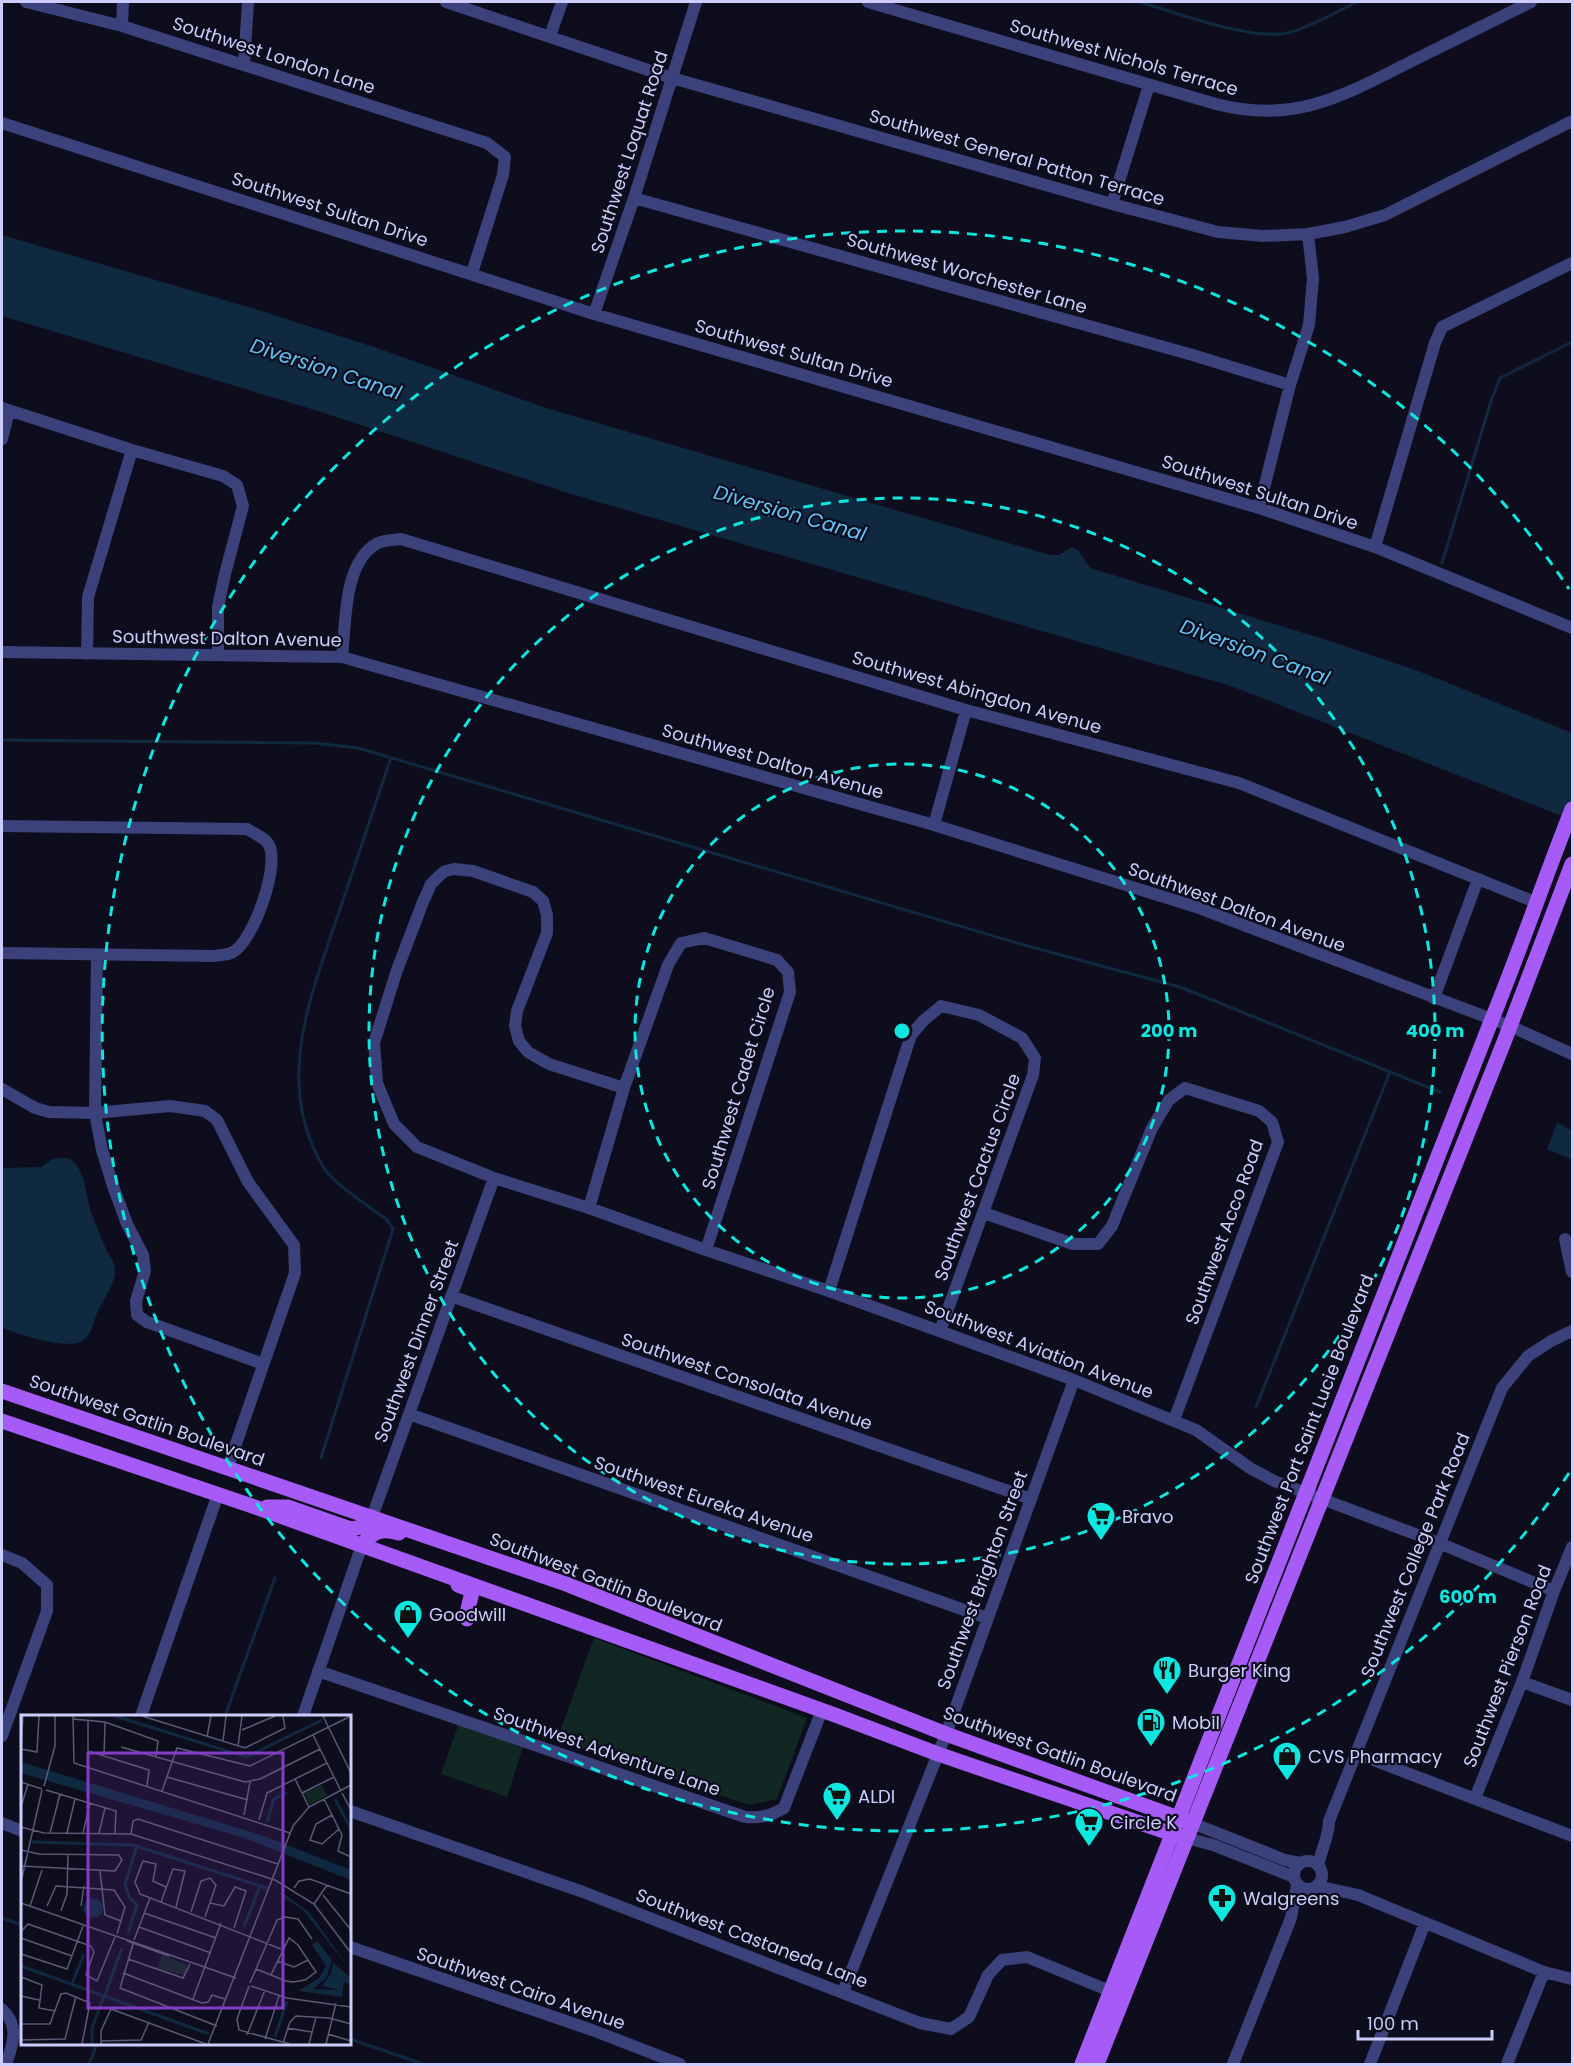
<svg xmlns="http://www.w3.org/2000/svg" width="1574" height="2066" viewBox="0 0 1574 2066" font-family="Poppins,sans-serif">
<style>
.green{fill:#102723}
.water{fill:#0e2940}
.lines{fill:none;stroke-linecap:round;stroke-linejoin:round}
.stream{stroke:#0e2940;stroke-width:3}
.minor{stroke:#3b417a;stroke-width:12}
.major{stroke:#a65af6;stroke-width:15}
.ring{fill:none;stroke:#0de7df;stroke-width:3;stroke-dasharray:10 8}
.labels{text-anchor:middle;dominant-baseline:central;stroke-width:4.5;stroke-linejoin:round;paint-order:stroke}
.street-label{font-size:18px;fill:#cccdfc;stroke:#0e0d1d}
.poi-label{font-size:18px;fill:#cccdfc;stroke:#0e0d1d;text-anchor:start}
.water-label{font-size:20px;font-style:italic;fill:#60c5f6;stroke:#0e0d1d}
.inset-river{fill:none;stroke:#0e2940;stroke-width:3}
.inset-road{fill:none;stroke:#5a5a76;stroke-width:1.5}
.view{fill:#833cc5;fill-opacity:0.15;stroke:#833cc5;stroke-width:3}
.inset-edge{fill:none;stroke:#cccdfc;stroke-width:3}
.centre{fill:#0de7df;stroke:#0e0d1d;stroke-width:3}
.ring-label{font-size:18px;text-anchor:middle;font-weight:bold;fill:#0de7df;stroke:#0e0d1d;stroke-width:4.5;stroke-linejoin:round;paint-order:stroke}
</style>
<rect width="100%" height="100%" fill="#0e0d1d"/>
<path class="green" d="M594,1638L807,1718L777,1799L749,1805L557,1740Z
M459,1723L524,1744L507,1797L441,1774Z"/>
<path class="water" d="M2,235L255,309L374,347L546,408L1050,555H1059L1072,547L1078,550L1090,568L1330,641L1421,672L1572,733V820L1231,686L571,494L318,411L2,316Z
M1557,1123L1572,1130V1160L1547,1149Z
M60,1158C67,1158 71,1158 76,1164C86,1177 86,1197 91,1212C96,1224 101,1239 107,1251C111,1258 115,1262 115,1271C115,1285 104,1298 99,1309C93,1319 93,1335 82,1341C67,1350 17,1335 2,1327V1168L41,1167L52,1159Z"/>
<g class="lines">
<path class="stream" d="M1139,2C1176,12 1255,43 1291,32C1314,25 1336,12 1357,2
M1442,563L1491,401L1500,378L1572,342
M2,740L315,743L358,748L1024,945L1180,987L1440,1092
M1256,1407L1390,1072
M321,1458L393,1229L387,1220C370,1207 334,1184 324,1168C272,1083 312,993 340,909C357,858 374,808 391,758
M225,1716L275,1578
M2,1918L22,1925
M350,2039L423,2064
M89,2064L97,2044"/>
<path class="minor" d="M26,2L122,26L487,143L505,157L503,175L472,273
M446,2L672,78L1112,204L1218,232L1263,236L1308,234L1345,227L1385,215L1572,121
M868,2L1216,104C1297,125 1346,94 1416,59C1454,40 1493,21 1531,2
M122,26L123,2
M550,36L562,2
M244,64L248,2
M2,123L594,314L1259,508L1375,547L1572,628
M634,198L1196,356L1290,385
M1112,204L1149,85
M594,314L634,198L696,2
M2,408L132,450L223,476L237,485L243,506L225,574L218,607V654
M2,439L9,411
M1259,508L1290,385L1309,325L1313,278L1308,234
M1375,547L1435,343L1442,327L1572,263
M2,652L342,657L934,825L1196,907L1510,1026L1572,1054
M87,654L88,597L132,450
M342,657C346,623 343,561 378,543C384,540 394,540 401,539L966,710L1239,783L1535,902
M934,825L966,710
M2,826L247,829C253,833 263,837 267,842C283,860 253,942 233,952C228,955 220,955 215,956L2,953
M97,955L95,1113L102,1150L113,1186L127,1224L143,1255L145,1271L136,1301L137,1315L147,1322L263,1364
M1434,998L1478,879
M624,1088L549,1064L528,1052L519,1041L515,1026L517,1011L547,933V915L543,901L533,892L473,871L454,869L445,871L439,876L431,884L423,902L397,970L374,1043L377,1083L394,1124L417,1147L494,1178L589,1208L706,1250L829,1291L1074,1380L1196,1430L1250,1468L1274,1481L1439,1543L1554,1591
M2,1089L35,1108L49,1112L95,1113L170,1106L205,1111L217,1120L248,1182L294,1245L295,1273L228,1467
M589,1208L624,1088L668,965L681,943L704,938L777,960L788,972L790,992L706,1250
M984,1213L1073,1244H1098L1112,1226L1152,1128L1169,1100L1185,1088L1259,1111L1272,1122L1278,1142L1174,1420
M1565,1239L1572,1272
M829,1291L911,1035L923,1021L941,1006L979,1015L1022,1038L1035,1058L1033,1075L940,1331
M451,1296L1031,1499
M409,1414L987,1618
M372,1517L494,1178
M2,1555L22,1563L47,1585V1611L2,1736
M318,1671L745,1817C761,1818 770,1816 784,1808L822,1710
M1522,1682L1572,1700
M141,1716L218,1494
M303,1716L362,1545
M1355,1753L1572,1836
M1475,1798L1522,1682L1554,1591L1572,1547
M350,1811L583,1892L920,2023L951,2029L969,2017L988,1975L1002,1960L1027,1957L1110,1991
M2,1823L22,1831
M1192,1823L1285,1860L1300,1863
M1186,1838L1213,1845L1294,1877
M1294 1875a14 14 0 1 1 28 0a14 14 0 1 1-28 0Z
M1318,1866C1321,1851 1329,1836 1329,1821L1502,1388L1528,1356L1551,1341L1572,1331
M1317,1886L1358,1895L1544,1972L1572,1979
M350,1947L592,2030L680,2064
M843,1992L946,1734L1074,1380
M2,2009C20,2026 13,2044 6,2064
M1233,2064L1291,1918L1297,1885
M1370,2064L1425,1923
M1507,2064L1544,1972"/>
<path class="major" d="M2,1391L566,1584L946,1734L1187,1821
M2,1421L255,1507L835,1715L938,1754L1181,1837
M267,1507H288L351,1529L361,1527L372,1517
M362,1545C373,1531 382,1528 399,1533
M458,1585L471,1590L472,1592L467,1613V1619
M1082,2064C1215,1717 1354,1371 1490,1024C1519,953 1544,880 1572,809
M1097,2064L1504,1042L1572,864"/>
</g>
<g class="ring">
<circle cx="902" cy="1031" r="267"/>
<circle cx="902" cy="1031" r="533"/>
<path d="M1569 1473A800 800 0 1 1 1569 589"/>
</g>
<defs>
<g id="supermarket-pin" transform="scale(1.5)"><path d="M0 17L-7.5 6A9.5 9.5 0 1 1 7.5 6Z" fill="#0de7df" stroke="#0e0d1d"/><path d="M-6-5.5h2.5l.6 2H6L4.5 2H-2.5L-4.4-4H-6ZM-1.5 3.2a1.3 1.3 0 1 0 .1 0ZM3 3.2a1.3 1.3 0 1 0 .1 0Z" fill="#111"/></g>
<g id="shop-pin" transform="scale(1.5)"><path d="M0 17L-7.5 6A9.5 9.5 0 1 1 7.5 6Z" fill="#0de7df" stroke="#0e0d1d"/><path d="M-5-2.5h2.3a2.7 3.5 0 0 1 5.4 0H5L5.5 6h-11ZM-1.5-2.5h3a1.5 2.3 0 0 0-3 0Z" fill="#111"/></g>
<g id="restaurant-pin" transform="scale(1.5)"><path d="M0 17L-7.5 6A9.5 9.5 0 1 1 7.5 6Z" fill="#0de7df" stroke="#0e0d1d"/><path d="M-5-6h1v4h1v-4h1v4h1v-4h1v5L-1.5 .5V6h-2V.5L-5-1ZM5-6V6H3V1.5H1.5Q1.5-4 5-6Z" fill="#111"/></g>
<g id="fuel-pin" transform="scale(1.5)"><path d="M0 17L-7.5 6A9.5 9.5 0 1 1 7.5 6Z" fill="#0de7df" stroke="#0e0d1d"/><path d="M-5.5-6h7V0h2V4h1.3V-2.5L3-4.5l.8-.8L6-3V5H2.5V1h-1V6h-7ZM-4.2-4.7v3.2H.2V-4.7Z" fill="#111"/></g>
<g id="pharmacy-pin" transform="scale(1.5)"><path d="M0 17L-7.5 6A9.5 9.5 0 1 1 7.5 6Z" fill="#0de7df" stroke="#0e0d1d"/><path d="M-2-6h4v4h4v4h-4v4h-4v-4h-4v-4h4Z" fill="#111"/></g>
</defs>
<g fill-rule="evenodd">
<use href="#supermarket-pin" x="1101" y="1516"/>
<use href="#shop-pin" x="408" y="1614"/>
<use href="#restaurant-pin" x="1167" y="1670"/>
<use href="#fuel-pin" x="1151" y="1722"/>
<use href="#shop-pin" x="1287" y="1756"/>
<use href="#supermarket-pin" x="837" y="1796"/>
<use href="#supermarket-pin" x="1089" y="1822"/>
<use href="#pharmacy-pin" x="1222" y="1898"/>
</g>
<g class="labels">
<g class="street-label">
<text transform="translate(274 55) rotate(18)">Southwest London Lane</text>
<text transform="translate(1124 57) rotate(16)">Southwest Nichols Terrace</text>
<text transform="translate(629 152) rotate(-72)">Southwest Loquat Road</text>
<text transform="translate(1017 157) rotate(16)">Southwest General Patton Terrace</text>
<text transform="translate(330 209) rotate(18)">Southwest Sultan Drive</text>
<text transform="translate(967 273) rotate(16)">Southwest Worchester Lane</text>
<text transform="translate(794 353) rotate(16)">Southwest Sultan Drive</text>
<text transform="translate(1260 492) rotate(18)">Southwest Sultan Drive</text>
<text transform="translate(227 638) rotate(1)">Southwest Dalton Avenue</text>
<text transform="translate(977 692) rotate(16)">Southwest Abingdon Avenue</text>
<text transform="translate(773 761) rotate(16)">Southwest Dalton Avenue</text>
<text transform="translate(1237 907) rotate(20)">Southwest Dalton Avenue</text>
<text transform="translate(738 1088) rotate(-73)">Southwest Cadet Circle</text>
<text transform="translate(977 1177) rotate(-70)">Southwest Cactus Circle</text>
<text transform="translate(1224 1232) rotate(-70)">Southwest Acco Road</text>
<text transform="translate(416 1341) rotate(-70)">Southwest Dinner Street</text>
<text transform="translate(1039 1349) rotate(21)">Southwest Aviation Avenue</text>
<text transform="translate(747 1381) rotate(19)">Southwest Consolata Avenue</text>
<text transform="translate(147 1420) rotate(19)">Southwest Gatlin Boulevard</text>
<text transform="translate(1309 1429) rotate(-69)">Southwest Port Saint Lucie Boulevard</text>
<text transform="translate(704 1499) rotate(19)">Southwest Eureka Avenue</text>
<text transform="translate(1415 1555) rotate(-68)">Southwest College Park Road</text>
<text transform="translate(982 1580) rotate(-70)">Southwest Brighton Street</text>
<text transform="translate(606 1582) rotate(21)">Southwest Gatlin Boulevard</text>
<text transform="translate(1507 1666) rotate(-69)">Southwest Pierson Road</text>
<text transform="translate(607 1751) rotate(19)">Southwest Adventure Lane</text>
<text transform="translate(1060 1754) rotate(20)">Southwest Gatlin Boulevard</text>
<text transform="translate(752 1938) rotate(21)">Southwest Castaneda Lane</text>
<text transform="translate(521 1988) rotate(19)">Southwest Cairo Avenue</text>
</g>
<g class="poi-label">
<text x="1122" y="1516">Bravo</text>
<text x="429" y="1614">Goodwill</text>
<text x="1188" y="1670">Burger King</text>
<text x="1172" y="1722">Mobil</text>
<text x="1308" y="1756">CVS Pharmacy</text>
<text x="858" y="1796">ALDI</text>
<text x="1110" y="1822">Circle K</text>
<text x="1243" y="1898">Walgreens</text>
</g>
<g class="water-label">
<text transform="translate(326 369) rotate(18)">Diversion Canal</text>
<text transform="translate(790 513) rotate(16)">Diversion Canal</text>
<text transform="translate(1255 652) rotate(20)">Diversion Canal</text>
</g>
</g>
<g transform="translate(21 1715)">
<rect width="330" height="330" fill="#0e0d1d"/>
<path d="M301,70L306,80L289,90L283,78ZM141,240L167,250L163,260L136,253Z" fill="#102723"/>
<path d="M0,47L243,121L330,155V165L220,122L0,58ZM260,177L288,197L330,256L282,195L259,180ZM62 193a10 10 0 1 1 20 0a10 10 0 1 1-20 0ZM296,226L311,245L306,262L292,274L318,275L301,271L310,258L312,248L330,263V269L323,267L321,282L278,276L298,263L305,251L291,230Z" fill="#0e2940"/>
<path class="inset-river" d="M94,1L225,42L301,5M314,84L330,114M246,107L253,84L266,78M11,127L112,130L246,173M223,212L239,171M107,218L116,190L108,182L104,169L116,131M0,251L188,319M51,269L63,239M84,280L101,233M254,322L266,286M71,329V313L83,281"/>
<path class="inset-road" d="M52,1L53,48L269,118M121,1L224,33L264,13L262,1M302,1L330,58M52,4L84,7L137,26L135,42M67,5V36L128,55L126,71M221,15L254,1M292,20L320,76M186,22L190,1M202,26L205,1M217,31L221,1M100,32L224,67L239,64L299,34M0,33L2,1M0,34L16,37L18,1M83,41L84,7M146,62L227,85M274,64L288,92M0,67L21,74M23,71L34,31V1M25,75L95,96L94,118M141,76L156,33L229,51L330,1M281,78L313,62M321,78L330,95M303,84L321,120L317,136L330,142M0,92L7,69M223,100L229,67M311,100L295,109L289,125L301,129L318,114M238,105L246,78L306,48M0,112L23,118L110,119L254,165L293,189L330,238M29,118L39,79M46,118L54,84M62,118L69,88M78,118L84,93M110,119L112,106L117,104L257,149M0,135L18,139L98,140L101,145L94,156L0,151M79,156L84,200L100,206M0,167L21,75M145,172L132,166L135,149L122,146L114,167L119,179L260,234M273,173L278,166L289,164L330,179M302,180L330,215M140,187L152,154L164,156L155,192M0,188L215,263M189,188L203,191L214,172L225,176L213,213M293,189L306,170M9,191L21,155M26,191L35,171L93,175L104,192L96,219M60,191L63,171M40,196L46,179L47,140M170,197L180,166L189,163L195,170L184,202M123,198L195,223M118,212L190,238M0,217L7,209L70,231L73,237L65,260L76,266L94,222M0,223L51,241M113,225L129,183M106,226L148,241M112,229L99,273L196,311M0,239L46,254L62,211M107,244L162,263L169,249M256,246L273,252L287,245M235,254L265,266L272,267L284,265L295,257L277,230L268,223L250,260M102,258L181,288L187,287L191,280L204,284M0,262L21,270L18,293L34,296M229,268L256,205L264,202L277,204L291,224M228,271L216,304L218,315L269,329M230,271L266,283L330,292M0,281L18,285M172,284L200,208M0,309H29L40,279L45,278L69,288L61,329M266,313L291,317M307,319L330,326M226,320L244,275M244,324L258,281M0,325L44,324L55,281M80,326L120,325L128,307M262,328L269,307L275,301L308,303L330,309M80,329V316L90,294L185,329M187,329L272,111L288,92L330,70M288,329L295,302M305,329L315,288"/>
<path class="view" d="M67,38H262V293H67Z"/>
<rect width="330" height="330" class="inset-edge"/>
</g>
<circle cx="902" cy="1031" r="9" class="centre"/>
<g class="ring-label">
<text x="1169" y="1037">200 m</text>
<text x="1435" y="1037">400 m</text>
<text x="1468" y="1603">600 m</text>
</g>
<rect width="1574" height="2066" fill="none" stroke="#cccdfc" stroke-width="6"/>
<path d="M1358 2030v9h134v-9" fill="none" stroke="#cccdfc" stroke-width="3"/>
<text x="1367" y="2030" font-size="18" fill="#cccdfc" stroke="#0e0d1d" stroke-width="4.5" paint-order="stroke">100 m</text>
</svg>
